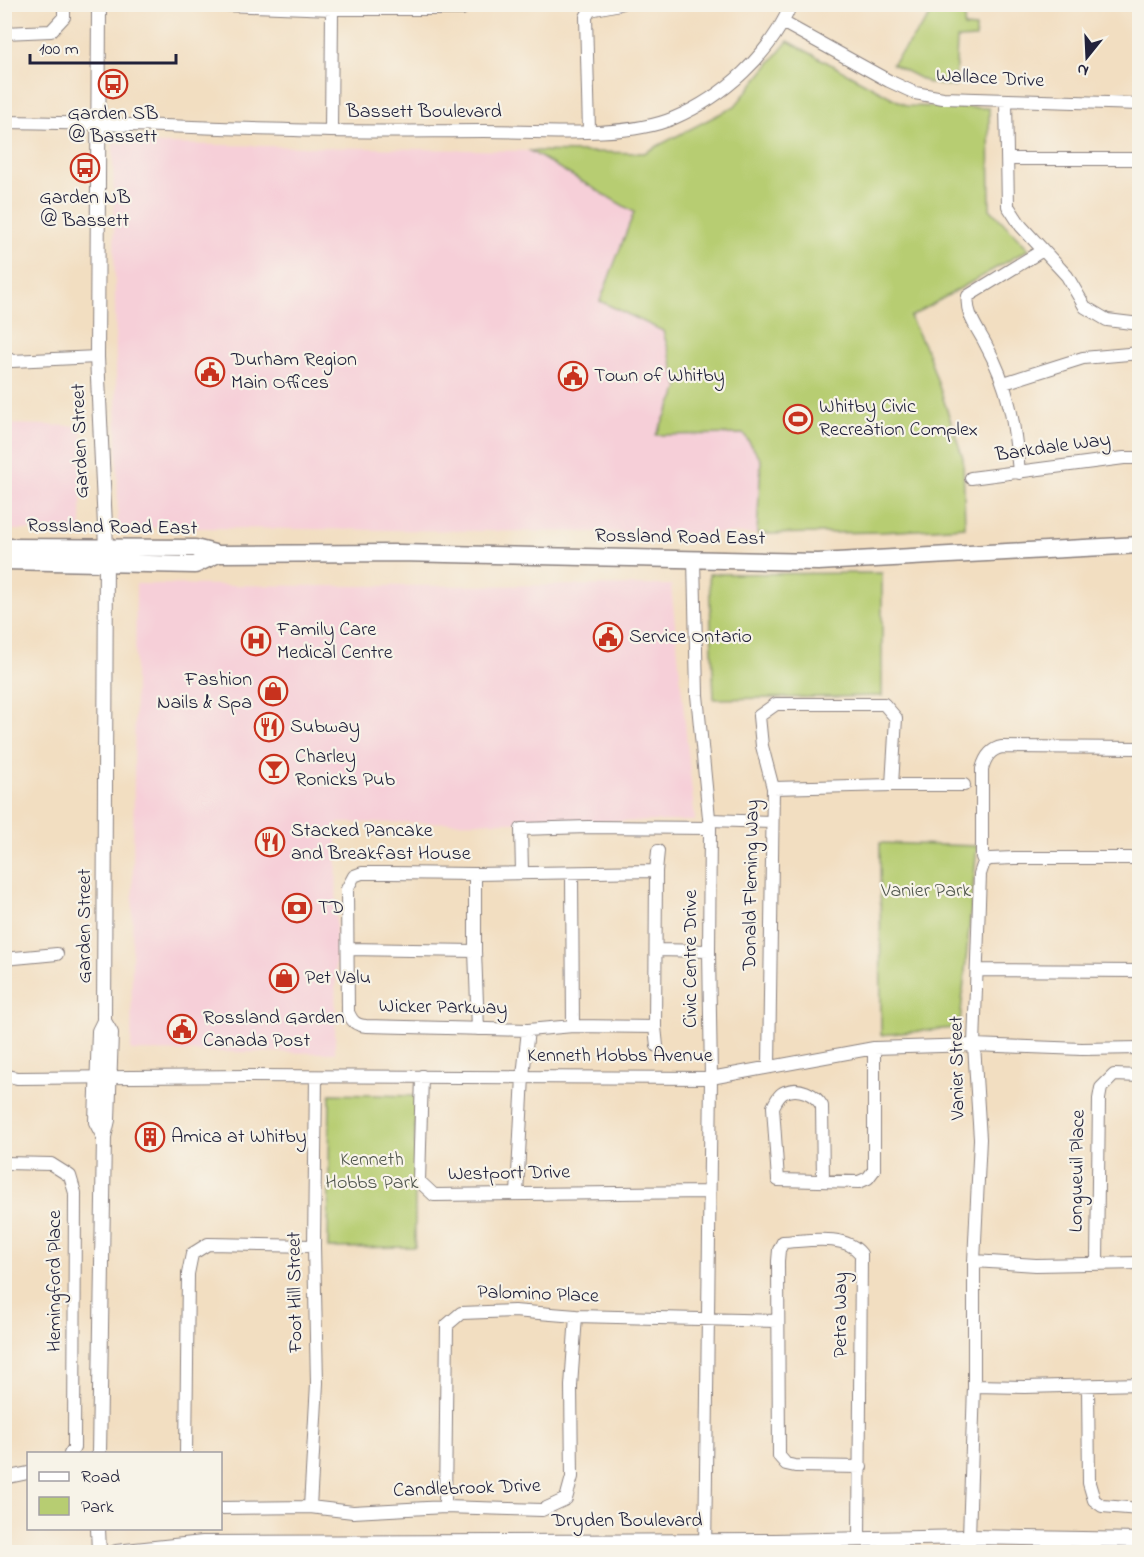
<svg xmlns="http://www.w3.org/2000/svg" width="1144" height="1557" viewBox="0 0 1144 1557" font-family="'Indie Flower',sans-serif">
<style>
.built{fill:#f6cfd8}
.green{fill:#b7cd72;stroke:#6c7856;stroke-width:1.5}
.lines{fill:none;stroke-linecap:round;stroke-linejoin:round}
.minor-casing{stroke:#8a807e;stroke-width:14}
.tertiary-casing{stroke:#8a807e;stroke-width:16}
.secondary-casing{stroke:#8a807e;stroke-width:19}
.minor{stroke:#fff;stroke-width:12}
.tertiary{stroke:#fff;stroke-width:14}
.secondary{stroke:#fff;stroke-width:16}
.labels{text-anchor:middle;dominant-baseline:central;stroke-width:4.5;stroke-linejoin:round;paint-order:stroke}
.street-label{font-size:20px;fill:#22223b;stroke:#f7f3e8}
.poi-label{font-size:20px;fill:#22223b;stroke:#f7f3e8;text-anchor:start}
.park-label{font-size:20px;fill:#4f554c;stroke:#f7f3e8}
</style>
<rect width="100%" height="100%" fill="#f7f3e8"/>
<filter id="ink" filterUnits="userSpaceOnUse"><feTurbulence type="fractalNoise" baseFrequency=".0167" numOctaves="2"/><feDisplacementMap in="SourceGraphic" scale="12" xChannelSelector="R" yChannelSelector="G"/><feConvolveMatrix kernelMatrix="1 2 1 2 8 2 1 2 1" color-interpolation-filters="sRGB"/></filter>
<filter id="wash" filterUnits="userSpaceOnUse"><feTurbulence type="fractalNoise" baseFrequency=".008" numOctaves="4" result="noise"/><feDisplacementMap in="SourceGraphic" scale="24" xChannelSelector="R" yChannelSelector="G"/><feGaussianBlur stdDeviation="1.35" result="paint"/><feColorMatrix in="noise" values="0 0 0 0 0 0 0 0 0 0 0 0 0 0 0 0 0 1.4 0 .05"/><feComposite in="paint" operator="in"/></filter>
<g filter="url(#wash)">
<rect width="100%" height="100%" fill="#f2dec1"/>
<path class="built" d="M113,143L530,151L635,212L601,300L663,331L679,388L656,435L744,434L761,460L757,534L118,527Z
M5,424L82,426L81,530H5Z
M136,584L317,586L671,585L695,821L337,823L335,1053L131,1051Z"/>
<path class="green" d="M939,5H966L964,27L976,28V38L957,39L955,87L929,83L892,64Z
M788,41L907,106L989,108L990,209L1029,249L910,317L928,353L963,458L965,527L882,532L757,534L761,460L744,434L656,435L679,388L663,331L600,301L634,212L530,151L644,153L735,106Z
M882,573V696L714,699L709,574Z
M880,843L977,846L960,1023L953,1028L881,1035Z
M330,1094L415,1096V1247L328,1248Z"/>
</g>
<g filter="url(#ink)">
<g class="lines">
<g class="minor-casing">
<path id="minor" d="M199,4L332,9H462V4
M784,23L889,81L915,93L943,98L1140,104
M4,33L51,31L64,17V4
M1006,101L1008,206L1021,226L1067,276L1085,307L1107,320L1140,324
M4,122C113,123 222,129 331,131C382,132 433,131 485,131C539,131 625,139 674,118C723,97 771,55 791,4
M331,131L332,9
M589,131L586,17L590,10L620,4
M1007,159H1140
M4,356L12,361L97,357
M1004,383L1083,358L1140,353
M1019,473C1015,425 1009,386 985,343C977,328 965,313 968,296L1043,250
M971,478L1124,458H1140
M694,559L697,695L710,828L709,951L711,1078L705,1552
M773,788L762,746L759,716L776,704H884L896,718L892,785
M710,820L772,822
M984,862L990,859L1014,858H1140
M656,871L655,1027L573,1026L528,1030L366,1026C355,1025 352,1021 348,1012L347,889L354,876L362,873H387L475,874Z
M656,871L658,851
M522,872L521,829L588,827L710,828
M572,873L573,1026
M475,874V951L478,1029
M348,949L475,951
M656,950L709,951
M4,959L57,954
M977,970L1140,971
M655,1027L657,1046
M769,1066L773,788L892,785H964
M4,1075L17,1078L249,1076L711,1078L874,1048L974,1045L1082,1049L1140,1048
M422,1076L419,1181L434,1195L709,1192
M4,1163L51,1164L70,1176L75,1193L74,1448L70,1454
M823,1181L822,1106C815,1094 799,1086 785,1092C779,1094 776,1101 773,1107L778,1180L859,1182L868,1178L874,1170V1048
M517,1194L523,1076L528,1030
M974,1261L1036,1265L1140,1263
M1097,1262L1099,1099L1101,1088L1114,1075L1140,1076
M974,1386L1025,1387L1140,1384
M1088,1386L1089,1483L1094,1500L1102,1506L1140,1509
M186,1454L188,1274L192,1254L208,1244L314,1246
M4,1478L28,1473
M310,1507L317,1383L314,1246L316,1077
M445,1507L447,1325L461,1313L514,1311L576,1316L778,1321
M220,1508L310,1507L353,1512L445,1507L542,1510L566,1499L572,1477L571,1386L576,1316
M969,1537L974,1386V1261L980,1139L974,1045L980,874L984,862L982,857V769C985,758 990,749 1002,747L1140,748
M859,1540L861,1254C845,1233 807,1241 783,1242L779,1250L778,1261L779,1456L786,1464L795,1466L861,1467"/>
</g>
<g class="tertiary-casing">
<path id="tertiary" d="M99,4L97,357L106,547L104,1021L99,1031L96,1122L104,1137
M99,1454L104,1137L108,1120L111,1033L104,1021
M98,1528L99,1552
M116,1552L203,1543L773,1541L969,1537L1140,1540"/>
</g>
<g class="secondary-casing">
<path id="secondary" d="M4,547L195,548L218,554L399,553L818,562L1140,545
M4,561L195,565L218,554"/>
</g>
<use href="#minor" class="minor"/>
<use href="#tertiary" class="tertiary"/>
<use href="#secondary" class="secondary"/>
</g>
</g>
<defs>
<g id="bus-ring" transform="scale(1.5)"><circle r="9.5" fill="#f7f3e8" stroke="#c8321e" stroke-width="1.5"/><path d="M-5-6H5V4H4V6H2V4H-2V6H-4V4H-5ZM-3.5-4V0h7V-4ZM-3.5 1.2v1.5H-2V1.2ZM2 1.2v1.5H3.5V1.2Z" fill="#c8321e"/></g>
<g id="civic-ring" transform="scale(1.5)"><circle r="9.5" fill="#f7f3e8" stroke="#c8321e" stroke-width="1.5"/><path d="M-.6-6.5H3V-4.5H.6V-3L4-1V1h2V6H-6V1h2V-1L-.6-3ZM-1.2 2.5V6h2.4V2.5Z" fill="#c8321e"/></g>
<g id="stadium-ring" transform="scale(1.5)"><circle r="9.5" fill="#f7f3e8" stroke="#c8321e" stroke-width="1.5"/><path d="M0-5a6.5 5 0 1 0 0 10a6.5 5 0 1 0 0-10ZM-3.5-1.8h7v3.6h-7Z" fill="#c8321e"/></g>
<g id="hospital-ring" transform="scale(1.5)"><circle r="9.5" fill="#f7f3e8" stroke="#c8321e" stroke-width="1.5"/><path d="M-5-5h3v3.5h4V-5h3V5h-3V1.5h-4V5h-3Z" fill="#c8321e"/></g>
<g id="shop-ring" transform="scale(1.5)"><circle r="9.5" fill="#f7f3e8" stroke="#c8321e" stroke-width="1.5"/><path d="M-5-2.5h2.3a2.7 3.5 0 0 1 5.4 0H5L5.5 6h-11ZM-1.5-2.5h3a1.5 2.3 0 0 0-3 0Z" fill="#c8321e"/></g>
<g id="restaurant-ring" transform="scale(1.5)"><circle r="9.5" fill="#f7f3e8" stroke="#c8321e" stroke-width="1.5"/><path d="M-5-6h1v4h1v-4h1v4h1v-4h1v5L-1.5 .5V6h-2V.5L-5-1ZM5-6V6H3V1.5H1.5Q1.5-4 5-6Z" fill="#c8321e"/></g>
<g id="bar-ring" transform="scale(1.5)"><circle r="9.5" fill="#f7f3e8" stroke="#c8321e" stroke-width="1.5"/><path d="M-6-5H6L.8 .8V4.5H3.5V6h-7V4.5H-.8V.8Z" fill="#c8321e"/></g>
<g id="bank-ring" transform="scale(1.5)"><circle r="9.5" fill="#f7f3e8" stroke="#c8321e" stroke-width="1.5"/><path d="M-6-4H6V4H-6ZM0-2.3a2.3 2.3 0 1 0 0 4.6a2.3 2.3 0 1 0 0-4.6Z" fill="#c8321e"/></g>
<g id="building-ring" transform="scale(1.5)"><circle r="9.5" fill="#f7f3e8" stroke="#c8321e" stroke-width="1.5"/><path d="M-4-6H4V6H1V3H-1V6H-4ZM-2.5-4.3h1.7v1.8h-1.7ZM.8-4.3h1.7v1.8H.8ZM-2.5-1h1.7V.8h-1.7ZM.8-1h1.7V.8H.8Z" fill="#c8321e"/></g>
</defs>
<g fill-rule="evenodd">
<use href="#bus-ring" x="113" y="84"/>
<use href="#bus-ring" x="85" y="168"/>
<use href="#civic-ring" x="210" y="372"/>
<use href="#civic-ring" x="573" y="376"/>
<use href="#stadium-ring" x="798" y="419"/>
<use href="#civic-ring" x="608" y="637"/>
<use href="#hospital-ring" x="256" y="641"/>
<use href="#shop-ring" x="273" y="691"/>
<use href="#restaurant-ring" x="269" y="727"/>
<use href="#bar-ring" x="274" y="769"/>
<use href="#restaurant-ring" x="270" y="842"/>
<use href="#bank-ring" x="297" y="908"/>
<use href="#shop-ring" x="284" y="978"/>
<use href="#civic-ring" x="182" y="1029"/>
<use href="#building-ring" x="150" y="1137"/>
</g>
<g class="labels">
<g class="street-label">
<text transform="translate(990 79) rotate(3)">Wallace Drive</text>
<text x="424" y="112">Bassett Boulevard</text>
<text transform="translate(81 441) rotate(-92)">Garden Street</text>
<text transform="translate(1053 448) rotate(-8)">Barkdale Way</text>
<text transform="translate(112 528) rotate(1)">Rossland Road East</text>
<text transform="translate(680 538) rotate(1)">Rossland Road East</text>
<text transform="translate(752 885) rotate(-89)">Donald Fleming Way</text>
<text transform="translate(85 926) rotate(-90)">Garden Street</text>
<text transform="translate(691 959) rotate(-90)">Civic Centre Drive</text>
<text transform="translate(443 1008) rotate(1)">Wicker Parkway</text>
<text x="620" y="1056">Kenneth Hobbs Avenue</text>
<text transform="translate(958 1068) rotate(-91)">Vanier Street</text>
<text transform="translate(1078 1171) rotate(-89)">Longueuil Place</text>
<text transform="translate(509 1174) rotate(-1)">Westport Drive</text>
<text transform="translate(55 1281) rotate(-90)">Hemingford Place</text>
<text transform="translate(296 1292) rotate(-91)">Foot Hill Street</text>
<text transform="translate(538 1295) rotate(2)">Palomino Place</text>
<text transform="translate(841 1315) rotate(-90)">Petra Way</text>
<text transform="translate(467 1489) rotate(-2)">Candlebrook Drive</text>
<text x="627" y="1521">Dryden Boulevard</text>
</g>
<g class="poi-label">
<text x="113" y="114" text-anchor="middle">Garden SB<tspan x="113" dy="23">@ Bassett</tspan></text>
<text x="85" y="198" text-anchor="middle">Garden NB<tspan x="85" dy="23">@ Bassett</tspan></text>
<text x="231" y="360">Durham Region<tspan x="231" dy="23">Main Offices</tspan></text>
<text x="594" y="376">Town of Whitby</text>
<text x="819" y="407">Whitby Civic<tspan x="819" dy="23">Recreation Complex</tspan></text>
<text x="277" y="630">Family Care<tspan x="277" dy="23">Medical Centre</tspan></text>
<text x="629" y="637">Service Ontario</text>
<text x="252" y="680" text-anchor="end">Fashion<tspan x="252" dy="23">Nails &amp; Spa</tspan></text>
<text x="290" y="727">Subway</text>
<text x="295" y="757">Charley<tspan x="295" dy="23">Ronicks Pub</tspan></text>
<text x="291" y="831">Stacked Pancake<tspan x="291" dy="23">and Breakfast House</tspan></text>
<text x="318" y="908">TD</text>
<text x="305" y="978">Pet Valu</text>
<text x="203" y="1018">Rossland Garden<tspan x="203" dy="23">Canada Post</tspan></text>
<text x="171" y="1137">Amica at Whitby</text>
</g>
<g class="park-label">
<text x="926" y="891">Vanier Park</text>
<text x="372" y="1160">Kenneth<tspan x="372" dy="23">Hobbs Park</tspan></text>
</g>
</g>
<rect width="1144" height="1557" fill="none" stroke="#f7f3e8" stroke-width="24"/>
<rect x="27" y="1452" width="195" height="78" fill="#f7f3e8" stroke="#a29fa3" stroke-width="1.5"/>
<rect x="39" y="1472" width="30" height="9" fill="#ffffff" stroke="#a29fa3" stroke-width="1.5"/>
<text x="81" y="1482" font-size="18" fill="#22223b">Road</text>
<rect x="39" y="1497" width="30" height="18" fill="#b7cd72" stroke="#a29fa3" stroke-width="1.5"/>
<text x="81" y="1512" font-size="18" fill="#22223b">Park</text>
<g transform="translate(1087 57) rotate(198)" stroke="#f7f3e8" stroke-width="4.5" paint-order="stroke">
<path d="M0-4.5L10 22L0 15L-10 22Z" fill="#22223b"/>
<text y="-9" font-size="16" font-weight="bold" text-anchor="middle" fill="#22223b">N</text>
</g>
<path d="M30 54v9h146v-9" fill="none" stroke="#22223b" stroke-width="3"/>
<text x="39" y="54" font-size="18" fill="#22223b" stroke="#f7f3e8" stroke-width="4.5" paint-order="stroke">100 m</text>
</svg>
